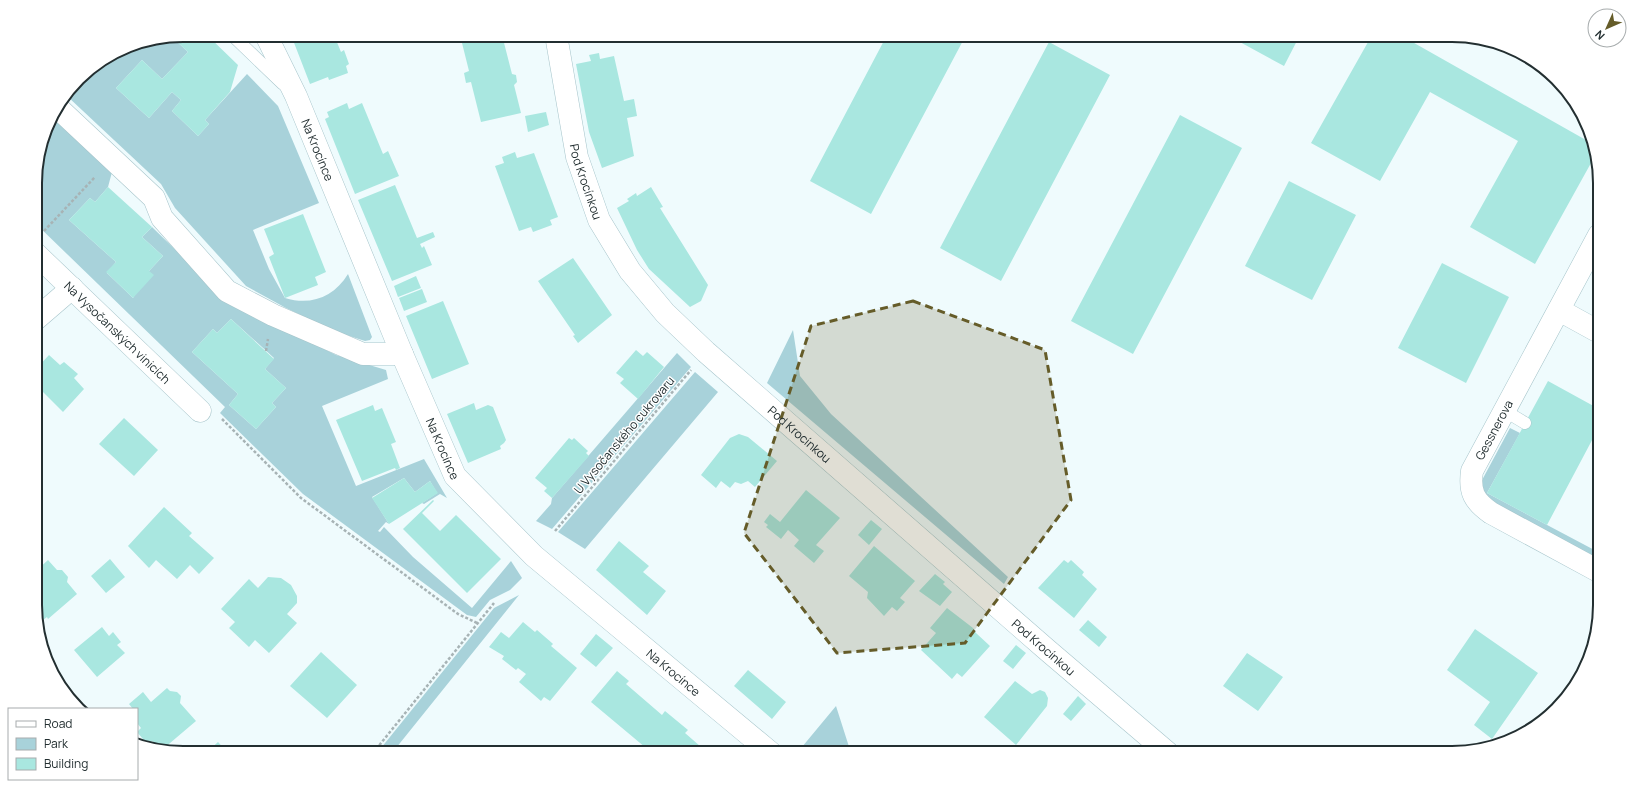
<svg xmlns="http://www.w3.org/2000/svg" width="1635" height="788" viewBox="0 0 1635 788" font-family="Manrope,sans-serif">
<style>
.green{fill:#a8d2da;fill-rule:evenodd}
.building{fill:#a9e7e0}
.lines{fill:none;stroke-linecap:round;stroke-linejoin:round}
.service-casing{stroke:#a7c5cb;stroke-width:13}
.minor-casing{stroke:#a7c5cb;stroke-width:23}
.path{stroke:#a7b3b5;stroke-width:2.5;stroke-dasharray:3 2;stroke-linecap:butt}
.service{stroke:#fff;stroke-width:12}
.minor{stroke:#fff;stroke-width:22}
.marked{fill:#655c29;fill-opacity:0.2;stroke:#655c29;stroke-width:3;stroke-dasharray:8 5;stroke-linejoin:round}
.labels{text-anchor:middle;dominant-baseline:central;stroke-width:3;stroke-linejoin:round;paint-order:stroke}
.street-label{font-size:12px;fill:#232f31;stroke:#fff}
.rim{fill:none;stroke:#232f31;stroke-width:2}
</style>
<rect width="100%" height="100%" fill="#effbfd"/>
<path class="green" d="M172,37L188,52L162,79L142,60L116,88L149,118L172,92L181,100L172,111L198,136L209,124L205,120L247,74L278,106L319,203L253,230L269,269L285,298C311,306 334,297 348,274L372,337L370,340L365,341L334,331L286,308L246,286L175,208L161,184L67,96L85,72L126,46Z
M53,114L112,172L108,187L95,202L90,198L69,220L116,262L107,273L133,298L149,271L163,256L142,237L152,227L226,299L336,355L386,370L388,379L322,406L356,486L424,459L447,498L440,494L424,504L422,503L437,493L430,481L415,492L404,478L372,497L389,524L386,522L378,531L380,532L384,527L413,557L472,608L511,561L522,578L510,590L490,600L476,617L467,615L303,494L220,413L225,407L35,223V173L50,117ZM231,319L274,358L265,369L286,388L272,403L276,407L256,429L229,405L238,394L192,352L213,329L217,333Z
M793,330L800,376L831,414L1008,577L1004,584L767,383Z
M677,353L691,367L552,529L536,521L551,504L552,498Z
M695,372L718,392L585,549L558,532Z
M1510,428L1520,433L1487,493L1600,553V565L1487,502L1481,482Z
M519,595L392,753H377L494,608Z
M836,706L851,753H797Z"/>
<path class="building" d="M183,35H207L238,65L230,92L205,120L209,124L198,136L172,111L181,100L172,92L149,118L116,88L142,60L162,79L188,52L172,37Z
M291,35H334L341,52L344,50L349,64L346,66L348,73L329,80L328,77L310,84Z
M460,35H502L512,74L516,75L517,82L514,85L521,113L481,122L471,82L466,83L464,73L469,71Z
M887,35H966L871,214L810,181Z
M1227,35H1300L1284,66Z
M1372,35H1400L1593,144L1596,154L1535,264L1470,227L1518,141L1430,92L1380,181L1311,143Z
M1049,42L1110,75L1001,281L940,248Z
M599,53L600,59L614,56L624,101L634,99L637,116L627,118L634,156L602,168L589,132L576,64L591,61L589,55Z
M347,103L349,109L362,103L383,154L388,151L399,176L355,194L325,119L329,117L327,112Z
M546,112L549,125L528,132L525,116Z
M1180,115L1242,148L1133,354L1071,321Z
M515,152L517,158L534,153L558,217L550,220L552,225L533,232L531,227L519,231L495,166L504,163L502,157Z
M1289,181L1356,215L1312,300L1245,266Z
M395,185L417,238L433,232L435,237L420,244L422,248L424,246L432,265L392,281L358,200Z
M108,187L152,227L142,237L163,256L149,271L154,275L133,298L106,272L116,262L69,220L90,198L95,202Z
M651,187L663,207L660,208L708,285L701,301L690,307L649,269L637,250L617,208L629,201L627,199L636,193L637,196Z
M303,214L326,272L315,277L318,285L285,298L269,257L274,254L264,229Z
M573,258L612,315L578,343L573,336L575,335L538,281Z
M1442,263L1509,297L1466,383L1398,348Z
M416,276L421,288L398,297L394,286Z
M1599,288V306L1592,301Z
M422,289L427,302L404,311L399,298Z
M443,301L469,364L432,379L406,316Z
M231,319L274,359L265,369L286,388L272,403L276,407L256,429L229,405L238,394L192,352L213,329L217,333Z
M636,350L643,356L647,352L664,367L638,399L620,383L624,379L616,373Z
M49,355L60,365L64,362L78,374L74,378L84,389L63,412L36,385V369Z
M1548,381L1599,409V427L1547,525L1487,493Z
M474,403L476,410L488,405L493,407L506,440L504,443L500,446L501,449L468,463L447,414Z
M373,405L375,411L382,408L396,442L391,444L400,468L396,470L395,468L362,481L336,420Z
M124,418L158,450L134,476L99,444Z
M739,434L748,437L777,461L755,487L748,481L741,484L735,482L730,488L721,481L716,488L701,475L730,438Z
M569,438L572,440L574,438L588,451L586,453L589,456L552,498L544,491L547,488L535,478Z
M404,478L415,492L430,481L438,493L389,524L372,498Z
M806,490L840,518L816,545L824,551L814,563L794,546L799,540L788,530L781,539L766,527L768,525L764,522L770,514L780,522Z
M433,500L434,501L422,513L440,531L456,515L501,559L467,593L403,529Z
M164,507L192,533L189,536L214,558L199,574L190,565L177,579L156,560L149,568L128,546Z
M871,520L882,529L869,545L858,535Z
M619,541L649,566L643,572L666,591L647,615L596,570Z
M874,546L915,581L900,598L905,602L897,611L892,607L884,616L867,598L868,592L849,576Z
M110,559L125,577L106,593L91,576Z
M48,560L57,570H62L68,577L67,582L77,594L48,619L47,617L43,620L36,612V571Z
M1064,560L1068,563L1071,560L1084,572L1082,575L1097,589L1074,618L1038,588Z
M935,574L945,582L943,584L952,592L940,606L919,591Z
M268,577L281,578L291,585L297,596V603L287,614L297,623L269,653L255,640L249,647L229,628L235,622L221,609L249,579L258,588Z
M947,608L973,628L976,633L990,646L962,677L957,673L952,679L921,650L936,633L930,628Z
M1088,620L1107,637L1099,647L1079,630Z
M523,622L535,632L537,630L552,643L553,644L551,646L577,668L550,701L544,697L541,701L519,682L526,674L518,668L516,670L502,659L504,656L489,647L501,632L509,638Z
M102,627L109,636L113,632L121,642L117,645L125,653L97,677L74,650Z
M1475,629L1538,673L1492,739L1474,725L1490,702L1447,670Z
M596,634L613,648L596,667L580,654Z
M1016,645L1026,653L1013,669L1003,661Z
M321,652L357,685L327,718L290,686Z
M1247,653L1283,677L1258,711L1223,686Z
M748,670L786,702L772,719L734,686Z
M617,671L629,681L626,684L662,715L665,711L688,730L685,733L708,753H652L591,702Z
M1015,681L1032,694L1040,690L1045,692L1048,698L1047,706L1016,745L984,717Z
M167,688L170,691L177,692L181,696L180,703L196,721L163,749L159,748L152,741L148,745L137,732L141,728L137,723V709H133L129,704L143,692L151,702Z
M1078,696L1086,704L1071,721L1063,714Z
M218,742L228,753H206Z"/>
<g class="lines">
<g class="service-casing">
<path id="service" d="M232,35L283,84
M1505,411L1525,423"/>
</g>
<g class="minor-casing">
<g id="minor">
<path id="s1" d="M266,35L296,96L402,354L455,476L534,556L771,753"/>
<path id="s2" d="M556,35L577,157L599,220L630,271L665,313L706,352L1046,649L1168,753"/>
<path d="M58,108L154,198L162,218L227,291L273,315L363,354H402"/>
<path d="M1599,235L1472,471C1469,492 1474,501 1491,513L1600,572"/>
<path id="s3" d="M36,254L200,411"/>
<path d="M1559,310L1599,332"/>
<path d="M36,319L72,288"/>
</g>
</g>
<path class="path" d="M44,231L95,177
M266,351L268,339
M222,419L301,498L458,614L477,623
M555,531L691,370
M373,753L494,603"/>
<use href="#service" class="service"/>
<use href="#minor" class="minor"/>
</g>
<path class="marked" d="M913,301L1045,350L1071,500L965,643L837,653L744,533L811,326Z"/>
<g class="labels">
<g class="street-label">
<text stroke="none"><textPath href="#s1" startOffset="126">Na Krocínce</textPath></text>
<text stroke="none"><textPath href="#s2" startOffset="150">Pod Krocínkou</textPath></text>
<text stroke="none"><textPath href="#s3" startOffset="113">Na Vysočanských vinicích</textPath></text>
<text transform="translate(1494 430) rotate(-62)">Gessnerova</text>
<text stroke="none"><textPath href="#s2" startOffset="486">Pod Krocínkou</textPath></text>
<text transform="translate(624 435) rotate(-50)">U Vysočanského cukrovaru</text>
<text stroke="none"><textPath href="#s1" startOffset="450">Na Krocínce</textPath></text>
<text stroke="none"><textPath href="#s2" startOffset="810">Pod Krocínkou</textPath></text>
<text stroke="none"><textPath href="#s1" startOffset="774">Na Krocínce</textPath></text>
</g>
</g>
<path d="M0 0H1635V788H0ZM183 42H1452A141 141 0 0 1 1593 183V605A141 141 0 0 1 1452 746H183A141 141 0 0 1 42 605V183A141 141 0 0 1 183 42Z" fill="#fff" fill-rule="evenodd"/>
<path class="rim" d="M183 42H1452A141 141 0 0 1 1593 183V605A141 141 0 0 1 1452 746H183A141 141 0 0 1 42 605V183A141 141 0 0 1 183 42Z"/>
<rect x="8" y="708" width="130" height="72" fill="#ffffff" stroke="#a7acad"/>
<rect x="16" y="721" width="20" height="6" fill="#ffffff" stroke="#a7acad"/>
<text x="44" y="728" font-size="12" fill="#232f31">Road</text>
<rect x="16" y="738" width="20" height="12" fill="#a8d2da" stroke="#a7acad"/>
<text x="44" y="748" font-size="12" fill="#232f31">Park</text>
<rect x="16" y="758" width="20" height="12" fill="#a9e7e0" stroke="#a7acad"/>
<text x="44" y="768" font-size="12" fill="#232f31">Building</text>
<g transform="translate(1607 28) rotate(225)"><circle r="19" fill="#ffffff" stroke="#a7acad"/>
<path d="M0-3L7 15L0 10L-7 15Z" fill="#655c29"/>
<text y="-6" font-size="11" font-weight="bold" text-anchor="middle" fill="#232f31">N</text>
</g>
</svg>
